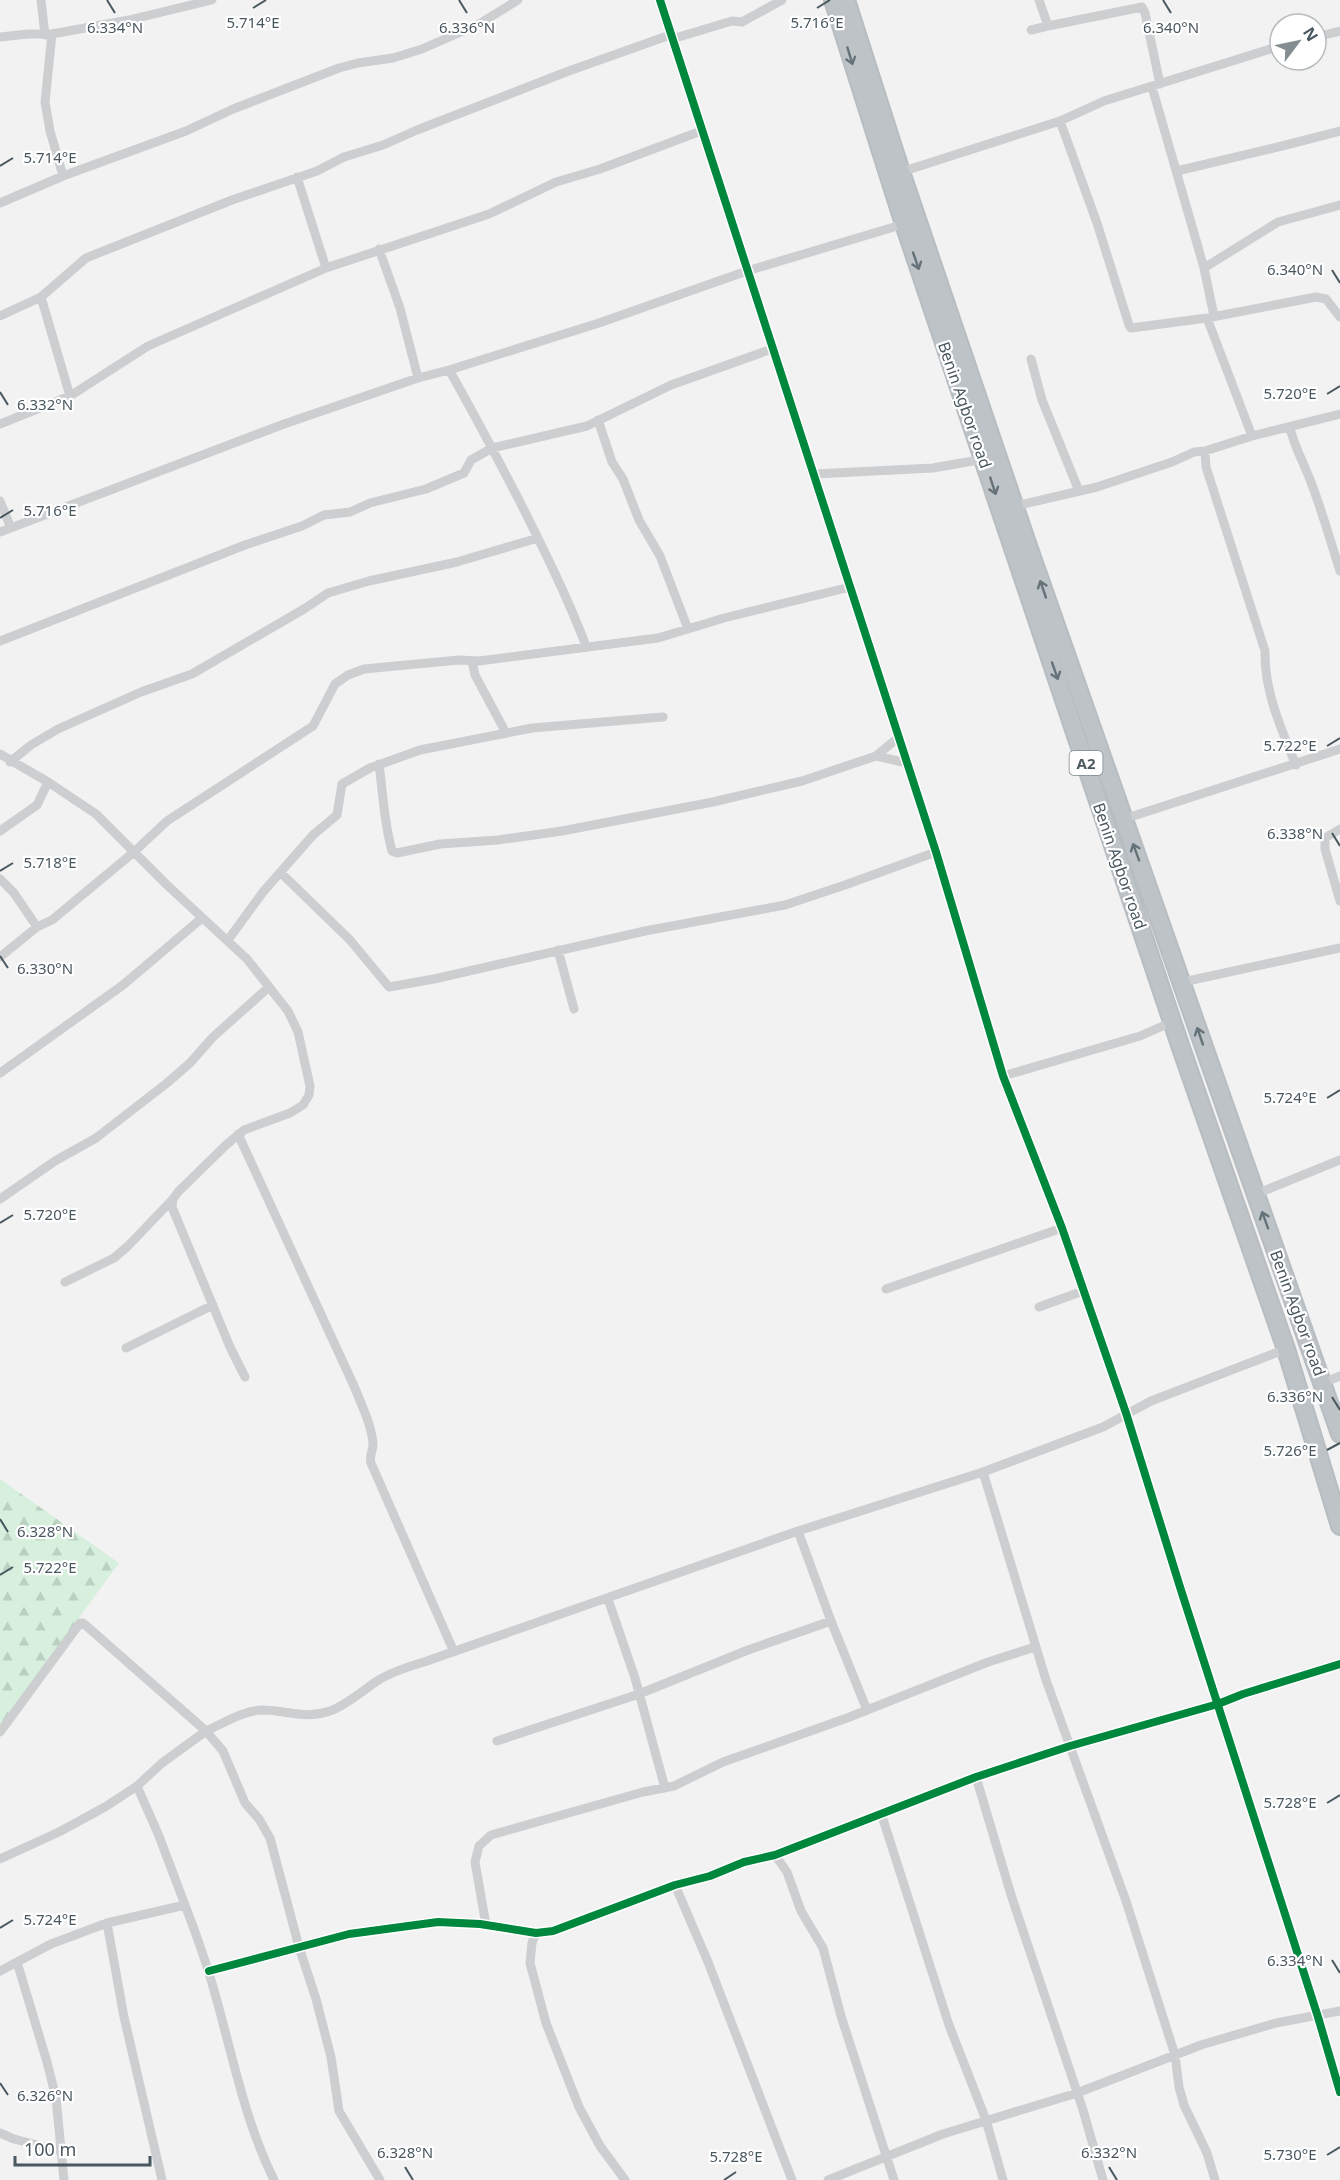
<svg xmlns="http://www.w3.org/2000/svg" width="1340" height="2180" viewBox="0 0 1340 2180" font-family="'Noto Sans',sans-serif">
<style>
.forest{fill:url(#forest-firs)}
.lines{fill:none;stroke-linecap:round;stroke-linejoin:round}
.highway-casing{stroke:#b7bdc1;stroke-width:20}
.street{stroke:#ccced0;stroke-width:9}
.highway{stroke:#bdc3c7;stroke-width:16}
.cycleway-casing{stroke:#fff;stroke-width:11}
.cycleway{stroke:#00873e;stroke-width:8}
.oneway{stroke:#667279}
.ticks{fill:none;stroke:#49575f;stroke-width:2}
.labels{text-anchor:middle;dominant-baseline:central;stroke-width:4.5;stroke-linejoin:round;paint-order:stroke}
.shield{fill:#fff;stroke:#80898f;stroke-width:1.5}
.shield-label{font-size:15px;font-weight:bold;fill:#49575f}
.street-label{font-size:16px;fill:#49575f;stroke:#fff}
.ticks-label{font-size:15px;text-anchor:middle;fill:#49575f;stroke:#fff;stroke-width:4.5;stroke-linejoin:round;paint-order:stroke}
</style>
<defs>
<pattern id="forest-firs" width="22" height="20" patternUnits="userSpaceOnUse" patternTransform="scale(1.5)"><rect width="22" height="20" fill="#d7f0de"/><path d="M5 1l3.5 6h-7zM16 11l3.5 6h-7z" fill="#bad0c1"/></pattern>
</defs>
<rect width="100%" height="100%" fill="#f2f2f2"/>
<path class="forest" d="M0,1479L119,1563L0,1726Z"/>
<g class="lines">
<g class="highway-casing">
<path id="highway" d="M833,0L904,224L1181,1048L1286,1349L1340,1526
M846,0L901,172L1028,546L1340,1434"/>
</g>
<path class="street" d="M41,0L45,35
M660,0L936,852L1003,1076L1062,1228L1126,1413L1180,1587L1318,2017L1340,2092
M1048,26L1142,7L1145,13L1160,84
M1031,30L1048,26L1039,0
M52,34L45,102L50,131L63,176
M0,37L28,34H52L129,20L212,0
M1316,37L1340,31
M672,39L732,21L742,22L782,0
M1152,87L1204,268L1214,316
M1060,121L1097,223L1129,325L1131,328L1207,318L1316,297L1326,299L1340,317
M1177,171L1286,145L1340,131
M901,172L1060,121L1104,101L1280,46
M297,177L326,268
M0,203L63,176L186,131L233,109L339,68L358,63L393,58L422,49L479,24L518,0
M379,249L400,308L418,378
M1204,268L1278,222L1340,205
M41,297L70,396
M0,316L41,297L86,258L232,200L317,171L344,157L383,145L417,130L566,72L670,35
M1207,318L1252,436
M1031,359L1042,400L1079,491
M449,370C474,413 496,456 519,500C543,548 567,596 586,646
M598,420L612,462L623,479L639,520L660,556L688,629
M0,424L70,396L148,346L326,268L489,214L556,182L600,169L701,131
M1290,428C1294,445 1302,460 1309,477C1321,507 1330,540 1340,571
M1205,451L1206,467L1265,651C1264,690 1281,729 1296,765
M815,474L933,468L984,459
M0,501L11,528
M1011,507L1097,487L1172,462L1194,452L1205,451L1252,436L1340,414
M0,532L284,424L418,378L449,370L599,323L747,271L904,224
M0,641L245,545L302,526L324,515L350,512L370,503L426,489L464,473L471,460L492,448L587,426L671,385L772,349
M472,661L475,675L506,733
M0,754L48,782L37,805L0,831
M876,756L907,763
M10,762L31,745L58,729L141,692L192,674L304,609L328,593L369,581L457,562L538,538
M379,764C383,794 384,823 392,851L397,853L440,844L498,840L562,831L713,802L802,781L876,756L899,737
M48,782L96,814L167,885L247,959L288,1011L298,1032L310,1086L309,1095L303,1105L290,1113L244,1130L226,1145L178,1192L173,1199L172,1207L230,1347L245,1377
M1124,819L1340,749
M1340,829L1325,838V849L1340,901
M281,873L350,940L389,987L434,979L645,931L785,905L845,885L936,852
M0,879L14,893L37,927L52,920L134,852L167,821L313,726L335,684L348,675L364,669L459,660L479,661L658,638L724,618L850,587
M228,940L263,892L313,835L337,815L342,784L370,768L420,750L532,728L663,717
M558,950L574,1009
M0,957L37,927
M1183,982L1340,948
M0,1073L123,985L202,918
M1003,1076L1140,1036L1172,1022
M238,1134L354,1386C361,1404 372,1425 373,1445C373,1451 369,1455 371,1463L454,1652
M1256,1194L1340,1160
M0,1199L55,1161L96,1138L167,1083L190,1063L213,1037L269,987
M65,1282L114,1258L128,1246L173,1199
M886,1289L1062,1228
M1039,1307L1083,1291
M126,1348L213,1305
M1323,1383L1340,1376
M608,1599L635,1678L665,1788
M867,1710L831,1621L798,1531L983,1472
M0,1732L80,1623H83L206,1731C224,1723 242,1711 262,1710C288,1710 303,1720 330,1711C347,1705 362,1691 377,1681C391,1672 407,1667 424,1662L798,1531
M497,1741L639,1694L748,1650L831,1621
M976,1777L1012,1898L1083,2110L1103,2180
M137,1786L159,1836L185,1905
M881,1813L949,2025L986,2120L1003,2180
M775,1855L787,1872L801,1911L823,1948L841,2016L894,2180
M0,1859L59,1832L105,1807L137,1786L162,1763L206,1731L223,1751L245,1803L259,1819L270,1838L299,1947L316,1999L331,2057L339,2111L380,2180
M675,1885L708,1962L792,2180
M486,1925L475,1862L479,1846L491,1835L643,1792L674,1786L723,1762L847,1718L988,1662L1035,1647
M536,1933L532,1943L530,1963L546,2023L579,2107L600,2146L625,2180
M17,1962L47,2062L56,2098L64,2180
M0,1971L51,1944L107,1923
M209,1971L349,1934L438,1922L480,1924L536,1933L553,1931L675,1885L710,1876L744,1862L775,1855L976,1777L1070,1746L1218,1704L1243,1694L1340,1664
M0,2133L14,2139L61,2151
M162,2180L124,2017L107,1923L185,1905C193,1926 201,1948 208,1970C230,2040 241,2113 274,2180
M828,2180L943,2134L1077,2093L1201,2045L1276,2023L1340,2011
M1215,2180L1207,2153L1184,2105L1179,2087L1175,2055L1126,1901L1046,1680L983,1472L1103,1427L1151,1401L1286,1349"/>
<use href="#highway" class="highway"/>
<g class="cycleway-casing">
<path id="cycleway" d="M660,0L936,852L1003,1076L1062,1228L1126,1413L1180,1587L1318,2017L1340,2092
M209,1971L349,1934L438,1922L480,1924L536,1933L553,1931L675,1885L710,1876L744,1862L775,1855L976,1777L1070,1746L1218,1704L1243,1694L1340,1664"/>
</g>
<use href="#cycleway" class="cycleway"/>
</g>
<defs><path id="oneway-shaft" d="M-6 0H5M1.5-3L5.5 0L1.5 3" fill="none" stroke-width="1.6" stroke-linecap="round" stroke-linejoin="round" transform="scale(1.5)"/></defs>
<g class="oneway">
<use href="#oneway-shaft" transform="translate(850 56) rotate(73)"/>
<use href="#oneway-shaft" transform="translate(916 261) rotate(71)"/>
<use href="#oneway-shaft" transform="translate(993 486) rotate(72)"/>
<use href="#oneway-shaft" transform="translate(1043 589) rotate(-109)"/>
<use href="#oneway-shaft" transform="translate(1055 671) rotate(71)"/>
<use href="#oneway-shaft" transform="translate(1136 852) rotate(-110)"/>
<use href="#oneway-shaft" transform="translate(1200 1036) rotate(-109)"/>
<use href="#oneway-shaft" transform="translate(1265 1220) rotate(-110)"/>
</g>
<path class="ticks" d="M107,0L115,13M459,0L467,13M1163,0L1171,13M253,8L266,0M817,8L830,0M0,166L13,158M1332,270L1340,283M0,392L8,405M1327,394L1340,386M0,518L13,510M1327,746L1340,738M1332,833L1340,846M0,871L13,863M0,956L8,968M1327,1098L1340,1090M0,1223L13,1215M1332,1397L1340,1410M1327,1450L1340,1443M0,1519L8,1532M0,1575L13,1567M1327,1803L1340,1795M0,1928L13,1920M1332,1960L1340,1973M0,2083L8,2095M1327,2155L1340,2147M405,2167L413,2180M1109,2167L1117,2180M724,2180L736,2172"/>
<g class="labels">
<rect class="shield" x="1069.5" y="751" width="33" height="24" rx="4.5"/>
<g class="shield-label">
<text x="1086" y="763">A2</text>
</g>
<g class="street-label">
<text transform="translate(965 405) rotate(71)">Benin Agbor road</text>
<text transform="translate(1120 866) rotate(71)">Benin Agbor road</text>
<text transform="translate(1298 1313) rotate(70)">Benin Agbor road</text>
</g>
</g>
<g class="ticks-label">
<text x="253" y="28">5.714°E</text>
<text x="817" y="28">5.716°E</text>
<text x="115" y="33">6.334°N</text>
<text x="467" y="33">6.336°N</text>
<text x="1171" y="33">6.340°N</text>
<text x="50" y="163">5.714°E</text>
<text x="1295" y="275">6.340°N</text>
<text x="1290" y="399">5.720°E</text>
<text x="45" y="410">6.332°N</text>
<text x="50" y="516">5.716°E</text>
<text x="1290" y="751">5.722°E</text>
<text x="1295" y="839">6.338°N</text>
<text x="50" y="868">5.718°E</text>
<text x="45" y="974">6.330°N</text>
<text x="1290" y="1103">5.724°E</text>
<text x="50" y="1220">5.720°E</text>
<text x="1295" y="1402">6.336°N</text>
<text x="1290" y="1456">5.726°E</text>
<text x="45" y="1537">6.328°N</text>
<text x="50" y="1573">5.722°E</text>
<text x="1290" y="1808">5.728°E</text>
<text x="50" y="1925">5.724°E</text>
<text x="1295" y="1966">6.334°N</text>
<text x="45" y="2101">6.326°N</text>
<text x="405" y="2158">6.328°N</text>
<text x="1109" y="2158">6.332°N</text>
<text x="1290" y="2160">5.730°E</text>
<text x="736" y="2162">5.728°E</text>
</g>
<g transform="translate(1298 42) rotate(58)"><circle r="28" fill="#ffffff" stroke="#b6bcbf" stroke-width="1.5"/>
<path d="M0-4.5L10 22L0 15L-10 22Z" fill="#848d92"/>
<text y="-9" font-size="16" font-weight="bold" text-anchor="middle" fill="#49575f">N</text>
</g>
<path d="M15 2156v9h135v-9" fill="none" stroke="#49575f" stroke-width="3"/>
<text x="24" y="2156" font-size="18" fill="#49575f" stroke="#ffffff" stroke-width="4.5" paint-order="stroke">100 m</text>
</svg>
